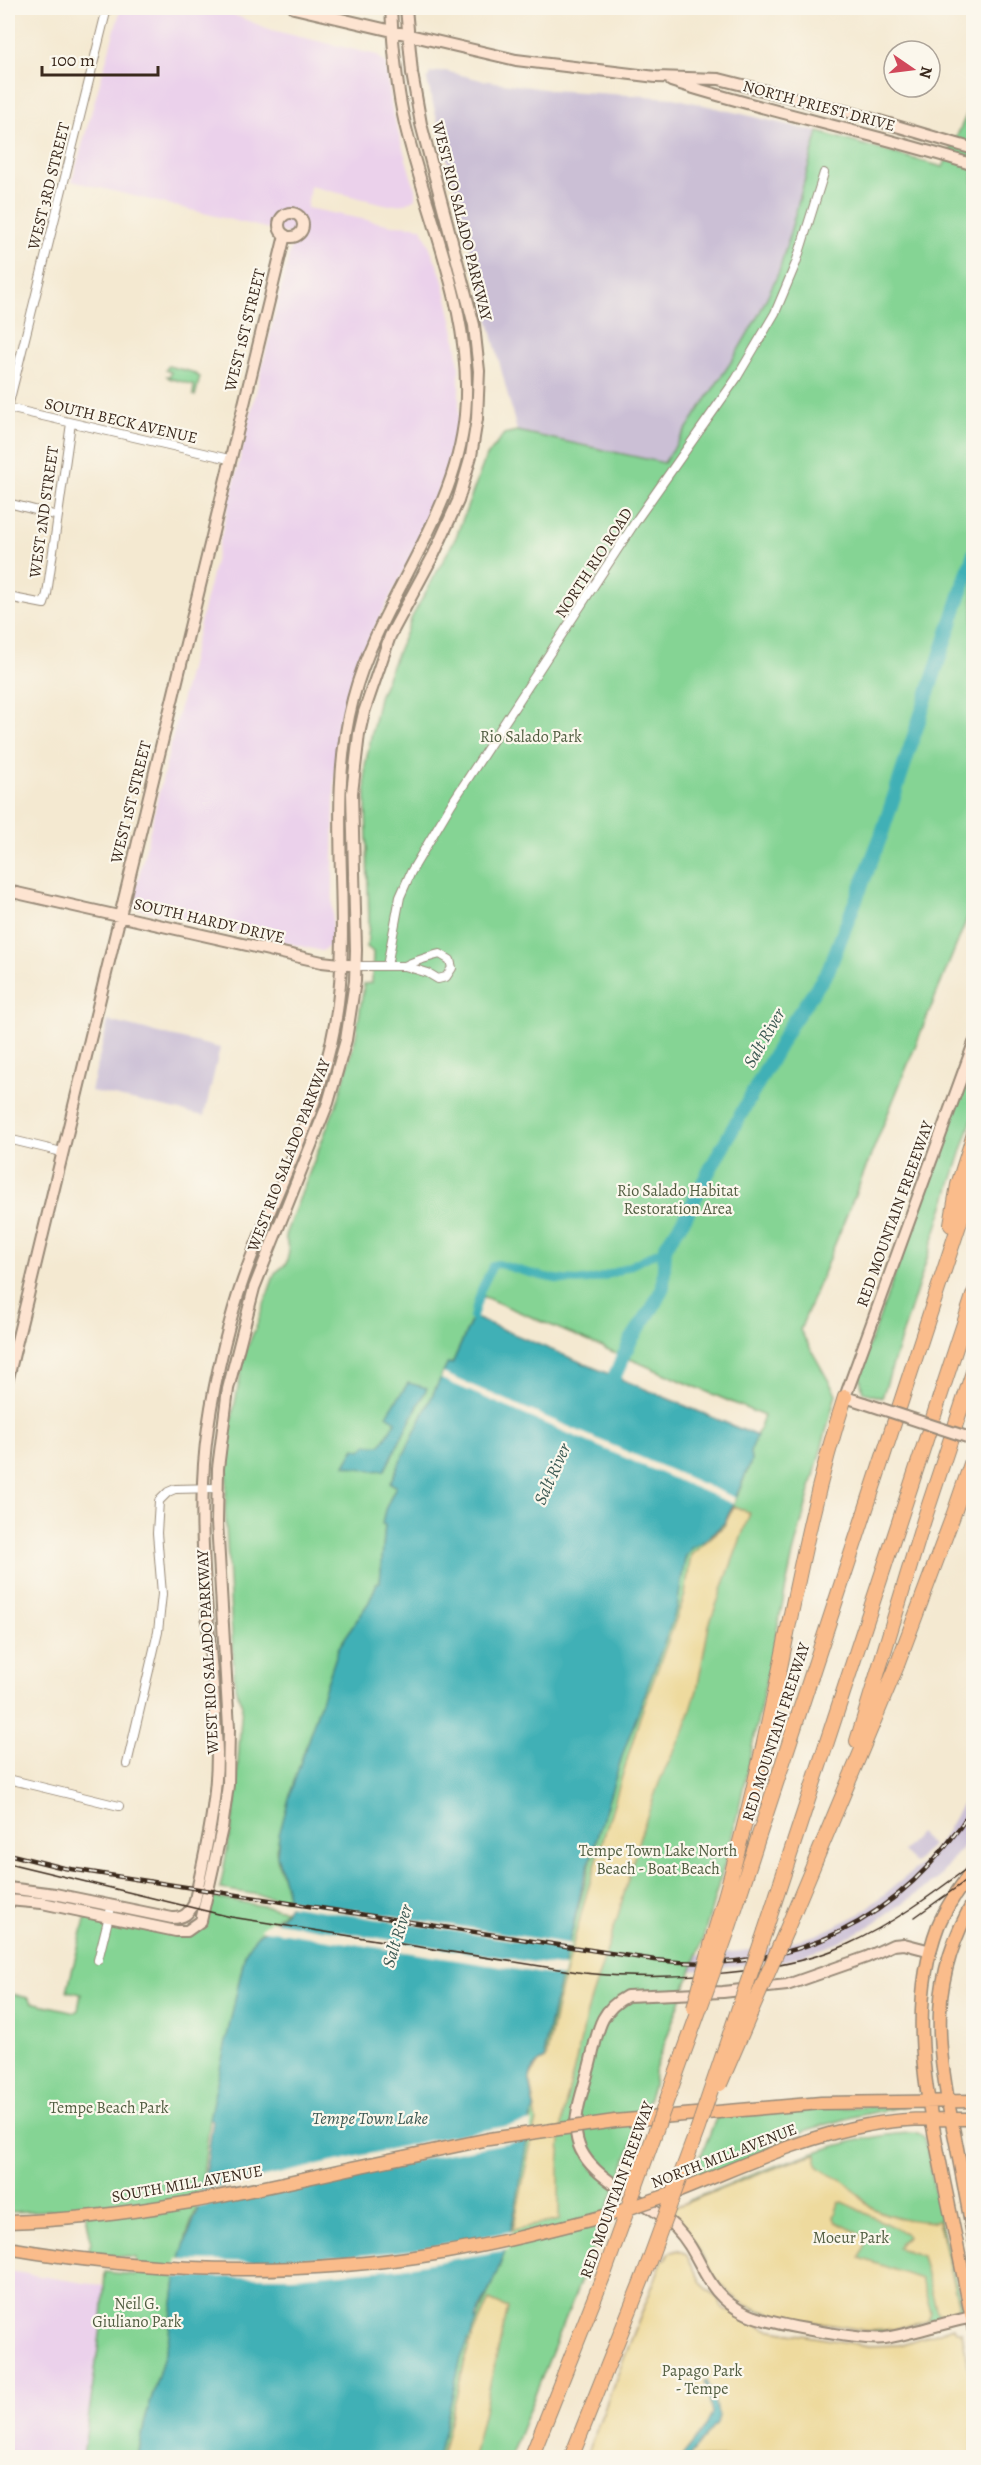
<svg xmlns="http://www.w3.org/2000/svg" width="981" height="2465" viewBox="0 0 981 2465" font-family="Alegreya,serif">
<style>
.built{fill:#ebd1eb}
.industrial{fill:#cbbfd5}
.green{fill:#85d494;stroke:#607f59;stroke-width:1.5}
.sand{fill:#eeda9e;stroke:#94825e;stroke-width:1.5}
.water{fill:#3fb0b6;stroke:#3d6d6a;stroke-width:1.5}
.pier{fill:#f4e9d1}
.lines{fill:none;stroke-linecap:round;stroke-linejoin:round}
.canal{stroke:#3fb0b6;stroke-width:8}
.river{stroke:#3fb0b6;stroke-width:14}
.street-casing{stroke:#988a78;stroke-width:10}
.secondary-casing{stroke:#988a78;stroke-width:14}
.primary-casing{stroke:#988a78;stroke-width:15}
.highway-casing{stroke:#988a78;stroke-width:16}
.street{stroke:#fff;stroke-width:8}
.secondary{stroke:#fde4d1;stroke-width:10}
.primary{stroke:#fabc8b;stroke-width:12}
.highway{stroke:#fabc8b;stroke-width:14}
.tram{stroke:#3b2a1e;stroke-width:1.5}
.rail-casing{stroke:#3b2a1e;stroke-width:4.5}
.rail{stroke:#fbf7ec;stroke-width:2;stroke-dasharray:7;stroke-linecap:butt}
.secondary-bridge-casing{stroke:#988a78;stroke-width:14;stroke-linecap:butt}
.primary-bridge-casing{stroke:#988a78;stroke-width:15;stroke-linecap:butt}
.highway-bridge-casing{stroke:#988a78;stroke-width:16;stroke-linecap:butt}
.secondary-bridge{stroke:#fde4d1;stroke-width:10}
.primary-bridge{stroke:#fabc8b;stroke-width:12}
.highway-bridge{stroke:#fabc8b;stroke-width:14}
.labels{text-anchor:middle;dominant-baseline:central;stroke-width:4.5;stroke-linejoin:round;paint-order:stroke}
.street-label{font-size:16px;fill:#3b2a1e;stroke:#fbf7ec}
.park-label{font-size:16px;fill:#515d41;stroke:#fbf7ec}
.water-label{font-size:18px;font-style:italic;fill:#3c5953;stroke:#fbf7ec}
</style>
<rect width="100%" height="100%" fill="#fbf7ec"/>
<filter id="ink" filterUnits="userSpaceOnUse"><feTurbulence type="fractalNoise" baseFrequency=".0167" numOctaves="2"/><feDisplacementMap in="SourceGraphic" scale="12" xChannelSelector="R" yChannelSelector="G"/><feConvolveMatrix kernelMatrix="1 2 1 2 8 2 1 2 1" color-interpolation-filters="sRGB"/></filter>
<filter id="wash" filterUnits="userSpaceOnUse"><feTurbulence type="fractalNoise" baseFrequency=".008" numOctaves="4" result="noise"/><feDisplacementMap in="SourceGraphic" scale="24" xChannelSelector="R" yChannelSelector="G"/><feGaussianBlur stdDeviation="1.35" result="paint"/><feColorMatrix in="noise" values="0 0 0 0 0 0 0 0 0 0 0 0 0 0 0 0 0 1.4 0 .05"/><feComposite in="paint" operator="in"/></filter>
<g filter="url(#wash)">
<rect width="100%" height="100%" fill="#f4e9d1"/>
<path class="built" d="M121,8H217L271,30L377,55L386,64L392,111L415,190V198L405,204L388,205L310,186L307,208L392,225L414,226L422,228L442,277L454,328L459,366V421L452,454L419,543L379,618L352,683L344,710L336,755L334,800L332,944L322,951L139,909L132,905L294,235L72,181Z
M8,2271L104,2286L102,2320L83,2457H8Z"/>
<path class="industrial" d="M445,71L481,80L551,90L674,98L818,132L779,272L758,316L733,359L664,463L517,431L427,80L430,73Z
M108,1021L220,1048L204,1116L91,1091Z
M973,1784V1833L937,1880L868,1927L829,1946L787,1960L689,1971L656,1955H703L768,1948L816,1935L860,1914L924,1862L940,1842Z
M919,1833L932,1845L915,1863L903,1852Z"/>
<path class="green" d="M973,100V904L800,1330L836,1394L793,1554L739,1808L727,1855L702,1942L654,2072L653,2087L577,2290L510,2457H438L461,2358L503,2257L512,2225L523,2159L563,1965L597,1838L623,1753L677,1608L683,1567L688,1550L716,1532L728,1518L751,1462L750,1452L764,1416L482,1296L452,1364L448,1363L391,1483L396,1486L385,1510L383,1524L385,1525L380,1583H377L369,1602L339,1647L291,1791L276,1849L278,1863L290,1900L220,1889L235,1806L242,1703L235,1688L225,1508L230,1428L245,1352L256,1327L275,1273L286,1264L289,1252L285,1235L339,1097L356,1036L364,984L372,983L373,952L367,947L369,924L365,766L379,697L412,617L456,537L485,459L504,434L517,431L664,463L733,359L758,316L779,272L818,132L943,167Z
M168,366L192,372L200,377L195,396L193,395L194,385L169,378L167,376H170L171,372L166,370Z
M973,1066V1116L882,1398L863,1392L859,1373L957,1104Z
M212,1897L286,1910L259,1933L245,1954L210,2119L200,2199L187,2234L176,2280L168,2342L145,2420L138,2457H83L102,2320L105,2272L136,2275V2258L88,2253L91,2241L85,2209L8,2212V1993L28,1998L31,2002L75,2012L78,2010L81,1994L67,1991L86,1916L190,1934C206,1926 208,1913 212,1897Z
M905,2106L857,2116L810,2129L775,2143L755,2157L691,2180L717,2116L794,2113L820,2108Z
M918,2133L925,2138L939,2216L964,2313L879,2333L761,2312C712,2292 707,2261 680,2221L687,2201C756,2174 844,2133 918,2133Z"/>
<path class="sand" d="M734,1506L750,1513L709,1625L697,1690L685,1728L660,1780L640,1836L617,1919L589,2005L563,2115L559,2166V2220L513,2230L531,2143L537,2121L529,2078L539,2062L546,2059L560,1992L586,1896L640,1717L685,1595L691,1555L724,1526Z
M817,2154V2165C826,2175 835,2175 845,2182C855,2190 862,2201 873,2208C888,2217 923,2224 938,2220L958,2304L957,2308L952,2311V2314L944,2317L937,2312L922,2256L898,2248L901,2242L907,2236V2234L843,2202L839,2203L834,2217L836,2222L867,2237L860,2258L921,2279L931,2312L928,2321L895,2329L869,2331L778,2316L745,2305L728,2292L715,2278L691,2236L678,2222L672,2208L804,2157Z
M678,2250L686,2254L702,2284L718,2299L723,2308L766,2329L868,2346L899,2345L954,2327L955,2330L962,2332L973,2394V2457L585,2458L663,2259H666L668,2253Z
M489,2300L508,2308L473,2457H441L469,2345Z"/>
<path class="water" d="M473,1317L757,1436L750,1452L751,1462L725,1522L703,1542L691,1548L685,1558L677,1608L623,1753L584,1879L551,2018L544,2051L545,2059C522,2069 531,2092 535,2111L531,2116C522,2163 518,2212 503,2257C495,2280 484,2298 475,2319L477,2320L461,2358L438,2457L138,2458L145,2420L168,2342L176,2280L182,2251L197,2212L202,2177H205L213,2120L209,2119L245,1954C253,1931 280,1925 290,1904L277,1855L279,1835L291,1791L339,1647L369,1602L377,1583L380,1582L385,1525L382,1524L385,1510L396,1486L390,1483L448,1363L452,1364Z
M408,1383L427,1388L385,1470L372,1471L345,1465L355,1448L361,1450L367,1445H381L396,1421L387,1415Z
M707,2380L719,2416L717,2423L689,2457H681L705,2428L712,2414L705,2381Z"/>
<path class="pier" d="M443,1373L736,1498L733,1504L441,1379Z
M287,1899L290,1900L571,1944L570,1949L286,1905Z
M270,1921L532,1962L565,1967L563,1977L259,1929Z
M533,2121L530,2139L440,2155L194,2208L197,2192L431,2140Z
M513,2231L508,2250L402,2268L293,2277H174L177,2260L259,2262L364,2255L413,2250Z"/>
<g class="lines">
<path class="canal" d="M473,1317L481,1290L493,1265L498,1264C528,1272 566,1287 598,1278C622,1271 644,1259 665,1248"/>
<path class="river" d="M607,1393L631,1340L653,1307L663,1287L665,1248L669,1241L686,1216L708,1173L790,1026L828,971L881,836L974,553"/>
</g>
</g>
<g filter="url(#ink)">
<g class="lines">
<g class="street-casing">
<path id="street" d="M8,407L107,8
M8,408L229,459
M8,503L58,516
M8,597L44,604L47,594L71,423
M356,966H405L428,973L438,979L446,977L452,968L450,960L440,954C435,955 408,963 405,966
M387,966L400,897L411,872L452,803L638,518L736,379L775,313L796,263L824,173
M8,1139L62,1152
M127,1764L158,1632L162,1594L157,1533L159,1501L168,1492L175,1489L217,1488
M8,1779L119,1806
M98,1960L110,1912"/>
</g>
<g class="secondary-casing">
<path id="secondary" d="M294,8L516,60L656,77L719,79L849,112L974,149
M671,81C771,113 874,133 974,165
M279 225a12 12 0 1 1 24 0a12 12 0 1 1-24 0Z
M8,891L322,962L349,965
M8,1378L285,235
M864,1403L845,1397L974,1043
M8,1888L55,1894L172,1918C184,1918 188,1914 194,1904C205,1854 217,1805 217,1753C214,1663 199,1572 203,1482C205,1428 216,1374 230,1322C257,1220 317,1128 335,1024C354,916 325,806 353,699C379,599 455,520 465,415C474,313 428,221 405,124C396,86 393,47 391,8
M8,1900L42,1903L176,1931H187L201,1921L222,1828L228,1785L229,1728L217,1522L218,1468L228,1389L254,1288L328,1103L346,1040L355,981L356,950L352,793L359,734L364,712L390,636L434,554L458,501L471,456L477,419L479,371L474,325L421,124L412,73L406,8
M931,1951L904,1944L893,1945L867,1957L787,1985L723,1992L627,1996C599,2011 598,2031 591,2060C586,2082 575,2108 576,2130C577,2178 648,2198 676,2228C705,2258 702,2293 747,2314C769,2324 862,2341 885,2338C915,2333 944,2322 974,2317"/>
</g>
<g class="primary-casing">
<path id="primary" d="M974,1868C961,1886 947,1905 938,1926C906,2011 928,2102 945,2187C955,2235 965,2282 974,2330
M974,1901C929,1979 936,2038 952,2123C960,2162 967,2201 974,2240
M615,2121L821,2103L974,2101
M669,2195C734,2170 800,2137 868,2125C903,2118 939,2119 974,2119
M8,2222C131,2219 250,2191 370,2164
M8,2248C151,2273 297,2277 441,2253C498,2244 554,2229 609,2215"/>
</g>
<g class="highway-casing">
<path id="highway" d="M951,1225L958,1185L974,1134
M857,1741L924,1520L974,1369
M765,1931L974,1293
M786,1931L896,1668L953,1516L974,1455
M727,1933L974,1179
M714,1934C738,1856 757,1777 774,1697C795,1596 813,1495 845,1397
M531,2458L604,2274
M571,2458L645,2272"/>
</g>
<use href="#street" class="street"/>
<use href="#secondary" class="secondary"/>
<use href="#primary" class="primary"/>
<use href="#highway" class="highway"/>
<path class="tram" d="M8,1863L231,1917L584,1973C660,1981 776,1976 846,1945C893,1924 933,1894 974,1863
M915,1917L974,1875"/>
<g class="rail-casing">
<path id="rail" d="M8,1854L64,1868L655,1960C791,1976 902,1922 974,1806"/>
</g>
<use href="#rail" class="rail"/>
<g class="secondary-bridge-casing">
<path id="secondary-bridge" d="M864,1403L967,1437"/>
</g>
<g class="primary-bridge-casing">
<path id="primary-bridge" d="M370,2164L489,2139L615,2121
M609,2215L668,2195"/>
</g>
<g class="highway-bridge-casing">
<path id="highway-bridge" d="M694,2008L714,1934
M720,2084L786,1931
M645,2272L698,2128L765,1931
M604,2274L727,1933"/>
</g>
<use href="#secondary-bridge" class="secondary-bridge"/>
<use href="#primary-bridge" class="primary-bridge"/>
<use href="#highway-bridge" class="highway-bridge"/>
</g>
</g>
<g class="labels">
<g class="street-label">
<text transform="translate(819 106) rotate(15)">NORTH PRIEST DRIVE</text>
<text transform="translate(49 186) rotate(-76)">WEST 3RD STREET</text>
<text transform="translate(462 221) rotate(76)">WEST RIO SALADO PARKWAY</text>
<text transform="translate(245 330) rotate(-76)">WEST 1ST STREET</text>
<text transform="translate(121 421) rotate(13)">SOUTH BECK AVENUE</text>
<text transform="translate(44 512) rotate(-82)">WEST 2ND STREET</text>
<text transform="translate(594 563) rotate(-57)">NORTH RIO ROAD</text>
<text transform="translate(131 802) rotate(-76)">WEST 1ST STREET</text>
<text transform="translate(209 921) rotate(13)">SOUTH HARDY DRIVE</text>
<text transform="translate(289 1155) rotate(-69)">WEST RIO SALADO PARKWAY</text>
<text transform="translate(895 1214) rotate(-70)">RED MOUNTAIN FREEEWAY</text>
<text transform="translate(208 1652) rotate(-93)">WEST RIO SALADO PARKWAY</text>
<text transform="translate(776 1732) rotate(-72)">RED MOUNTAIN FREEWAY</text>
<text transform="translate(724 2156) rotate(-21)">NORTH MILL AVENUE</text>
<text transform="translate(187 2184) rotate(-10)">SOUTH MILL AVENUE</text>
<text transform="translate(617 2190) rotate(-70)">RED MOUNTAIN FREEWAY</text>
</g>
<g class="park-label">
<text x="531" y="737">Rio Salado Park</text>
<text x="678" y="1191">Rio Salado Habitat<tspan x="678" dy="18">Restoration Area</tspan></text>
<text x="658" y="1851">Tempe Town Lake North<tspan x="658" dy="18">Beach - Boat Beach</tspan></text>
<text x="109" y="2108">Tempe Beach Park</text>
<text x="851" y="2238">Moeur Park</text>
<text x="137" y="2304">Neil G.<tspan x="137" dy="18">Giuliano Park</tspan></text>
<text x="702" y="2371">Papago Park<tspan x="702" dy="18">- Tempe</tspan></text>
</g>
<g class="water-label">
<text transform="translate(764 1038) rotate(-60)">Salt River</text>
<text transform="translate(552 1474) rotate(-66)">Salt River</text>
<text transform="translate(397 1936) rotate(-73)">Salt River</text>
<text x="370" y="2118">Tempe Town Lake</text>
</g>
</g>
<rect width="981" height="2465" fill="none" stroke="#fbf7ec" stroke-width="30"/>
<g transform="translate(912 69) rotate(104)"><circle r="28" fill="#fbf7ec" stroke="#aea59a" stroke-width="1.5"/>
<path d="M0-4.5L10 22L0 15L-10 22Z" fill="#d1495b"/>
<text y="-9" font-size="16" font-weight="bold" text-anchor="middle" fill="#3b2a1e">N</text>
</g>
<path d="M42 66v9h116v-9" fill="none" stroke="#3b2a1e" stroke-width="3"/>
<text x="51" y="66" font-size="18" fill="#3b2a1e" stroke="#fbf7ec" stroke-width="4.5" paint-order="stroke">100 m</text>
</svg>
